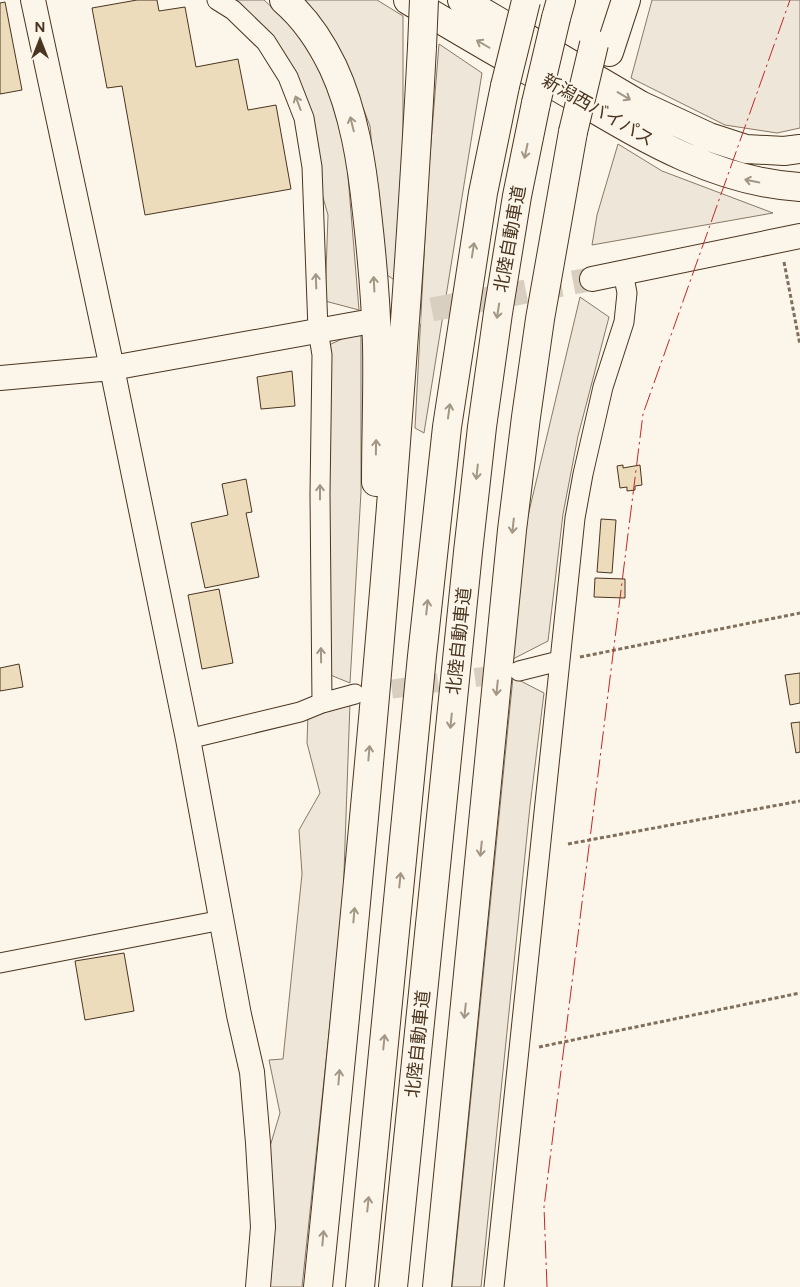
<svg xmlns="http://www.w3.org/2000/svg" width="800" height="1287" viewBox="0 0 800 1287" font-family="Figtree,'Noto Sans JP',sans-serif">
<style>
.green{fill:#ede6d9;stroke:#887966}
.building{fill:#ecdcbc;stroke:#4a3520}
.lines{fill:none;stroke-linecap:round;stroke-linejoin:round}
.minor-tunnel{stroke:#d8cfc1;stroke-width:19;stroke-dasharray:19 9;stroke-linecap:butt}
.tertiary-tunnel{stroke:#d8cfc1;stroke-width:24;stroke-dasharray:24 12;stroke-linecap:butt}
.minor-casing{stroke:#4a3520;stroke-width:21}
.tertiary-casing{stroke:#4a3520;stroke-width:26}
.motorway-casing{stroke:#4a3520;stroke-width:30}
.path{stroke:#7f6f5c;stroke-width:3;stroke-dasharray:4 2.5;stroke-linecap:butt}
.minor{stroke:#fbf6e9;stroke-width:19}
.tertiary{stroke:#fbf6e9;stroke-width:24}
.motorway{stroke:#fbf6e9;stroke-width:28}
.motorway-bridge-casing{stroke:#4a3520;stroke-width:30;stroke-linecap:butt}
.motorway-bridge{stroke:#fbf6e9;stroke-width:28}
.power{stroke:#c62828;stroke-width:1;stroke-dasharray:18 4 2.5 4;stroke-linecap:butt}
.oneway{stroke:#a29684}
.labels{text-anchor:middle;stroke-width:4;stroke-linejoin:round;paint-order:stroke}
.street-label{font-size:18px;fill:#4a3520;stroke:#fbf6e9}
</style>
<rect width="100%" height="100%" fill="#fbf6e9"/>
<!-- green -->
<path class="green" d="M232,0h32l41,38 33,72 9,54 12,146 -34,-9 3,-86 -48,-168 -32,-36z
M303,0h74l26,16v122l-7,143 -12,-8 -14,-147 -27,-70z
M652,0h148v128l-23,5 -52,-8 -94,-47z
M439,44l43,29 -58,360 -9,-5 13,-248z
M618,144l44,27 111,42 -181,32 5,-30z
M580,297l29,20 -31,119 -15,78 -15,127 -37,19 16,-140z
M361,330v162l-11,191 -27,-11 4,-326z
M513,677l31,16 -14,113 -49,481h-29z
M350,703l-7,198 -41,386h-33l6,-66 -9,-61 14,-47 -11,-53 14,-1 19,-185 -3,-44 21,-37 -13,-50 1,-31z"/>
<!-- building -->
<path class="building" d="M137,0h20l2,11 26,-4 11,60 42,-8 10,51 28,-5 15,84 -146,26 -23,-129 -15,2 -15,-80z
M5,2l17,88 -22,4v-91z
M292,371l3,35 -34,3 -4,-32z
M623,465v3l17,-3 2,20 -7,1v4l-8,1v-4l-7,1 -3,-22z
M246,479l6,33 -6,1 13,64 -54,11 -14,-65 37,-8 -6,-31z
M601,519l15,1 -4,53 -15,-1z
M595,578l30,1v19l-31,-1z
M219,589l14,74 -31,6 -14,-74z
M19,664l4,23 -23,4v-23z
M800,673v30l-10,2 -5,-30z
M800,722v30l-4,1 -5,-30z
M124,953l10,58 -49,9 -10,-59z"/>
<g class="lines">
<!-- minor-tunnel -->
<path class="minor-tunnel" d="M364,693l144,-20"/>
<!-- tertiary-tunnel -->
<path class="tertiary-tunnel" d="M361,323l231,-44"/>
<!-- minor casing -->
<g class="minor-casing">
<path id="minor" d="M217,0l16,10 33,32 22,35 16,41 8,49 6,163 4,25 -2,139 2,209
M519,671l40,-10
M188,739l112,-27 22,-9 33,-9
M0,963l222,-43
M494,1287l81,-769 8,-44 20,-87 21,-65 3,-29 -4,-21"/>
</g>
<!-- tertiary casing -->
<g class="tertiary-casing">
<path id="tertiary" d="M33,0l79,368 76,371 51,276 13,57 6,71 5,84 -5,60
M592,279l208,-43
M0,378l112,-10 249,-45"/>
</g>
<!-- motorway casing -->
<g class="motorway-casing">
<path id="motorway" d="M284,0c21,18 37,42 49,67 21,45 29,97 34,146 5,44 9,88 10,132 1,46 -1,91 -1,137
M408,0c52,31 105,62 158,92 73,43 147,90 234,95
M462,0l178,105 69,32 37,12 38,2 16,-2
M556,18l5,-18
M609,52l17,-52
M318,1287c42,-412 82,-826 104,-1240
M360,1287l62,-631 25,-229 36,-234 22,-107
M393,1287l75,-735 14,-125 16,-114 19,-117 19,-93
M437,1287l75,-757 14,-113 14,-98 33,-187"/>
</g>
<!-- path -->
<path class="path" d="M784,262l16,83
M580,657l220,-44
M568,844l232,-43
M539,1047l261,-54"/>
<!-- minor -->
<use href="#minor" class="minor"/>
<!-- tertiary -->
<use href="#tertiary" class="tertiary"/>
<!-- motorway -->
<use href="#motorway" class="motorway"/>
<!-- motorway-bridge casing -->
<g class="motorway-bridge-casing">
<path id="motorway-bridge" d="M422,47l2,-47
M505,86l21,-85
M536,103l20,-85
M573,132l21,-88"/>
</g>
<!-- motorway-bridge -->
<use href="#motorway-bridge" class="motorway-bridge"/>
<!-- power -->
<path class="power" d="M547,1287l-3,-80 99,-793 147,-414"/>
</g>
<!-- one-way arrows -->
<defs><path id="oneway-shaft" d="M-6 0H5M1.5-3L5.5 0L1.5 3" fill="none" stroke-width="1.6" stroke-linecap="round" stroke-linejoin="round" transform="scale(1.25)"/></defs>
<g class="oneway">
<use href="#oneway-shaft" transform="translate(483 44) rotate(-150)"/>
<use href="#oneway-shaft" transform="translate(624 96) rotate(31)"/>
<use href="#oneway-shaft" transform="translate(298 103) rotate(-111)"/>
<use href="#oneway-shaft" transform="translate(352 124) rotate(-104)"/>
<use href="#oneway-shaft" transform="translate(526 151) rotate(102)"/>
<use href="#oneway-shaft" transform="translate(752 181) rotate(-168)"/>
<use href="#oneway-shaft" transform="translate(473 250) rotate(-81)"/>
<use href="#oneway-shaft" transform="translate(316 281) rotate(-92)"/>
<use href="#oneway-shaft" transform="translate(374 284) rotate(-93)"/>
<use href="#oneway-shaft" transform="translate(498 311) rotate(99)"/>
<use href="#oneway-shaft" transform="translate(449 411) rotate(-82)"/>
<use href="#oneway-shaft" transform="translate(376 447) rotate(-89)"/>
<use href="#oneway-shaft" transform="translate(477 472) rotate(96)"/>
<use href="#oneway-shaft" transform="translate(320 492) rotate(-90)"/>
<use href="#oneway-shaft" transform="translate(513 526) rotate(96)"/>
<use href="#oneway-shaft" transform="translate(427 607) rotate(-84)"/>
<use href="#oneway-shaft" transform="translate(321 655) rotate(-91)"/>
<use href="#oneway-shaft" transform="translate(497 688) rotate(96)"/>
<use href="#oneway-shaft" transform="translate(451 721) rotate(96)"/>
<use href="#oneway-shaft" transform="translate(369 753) rotate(-85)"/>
<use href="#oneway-shaft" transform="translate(481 849) rotate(96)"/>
<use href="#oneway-shaft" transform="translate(400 880) rotate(-84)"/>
<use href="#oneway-shaft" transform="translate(354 915) rotate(-85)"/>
<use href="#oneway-shaft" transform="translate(465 1011) rotate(96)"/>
<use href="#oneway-shaft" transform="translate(384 1042) rotate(-84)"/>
<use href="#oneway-shaft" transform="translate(339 1077) rotate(-85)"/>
<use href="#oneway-shaft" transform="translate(368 1204) rotate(-84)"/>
<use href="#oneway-shaft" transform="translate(323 1238) rotate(-85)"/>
</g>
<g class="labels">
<!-- street labels -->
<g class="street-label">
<text transform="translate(598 110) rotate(30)" y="6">新潟西バイパス</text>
<text transform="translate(510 239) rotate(-80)" y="6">北陸自動車道</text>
<text transform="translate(459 641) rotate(-84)" y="6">北陸自動車道</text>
<text transform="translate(418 1044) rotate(-84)" y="6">北陸自動車道</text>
</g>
</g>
<!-- north arrow -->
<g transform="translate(40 40)" stroke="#fbf6e9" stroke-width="4" paint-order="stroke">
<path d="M0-4L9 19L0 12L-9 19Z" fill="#4a3520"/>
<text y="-8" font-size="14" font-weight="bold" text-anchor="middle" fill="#4a3520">N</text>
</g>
</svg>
